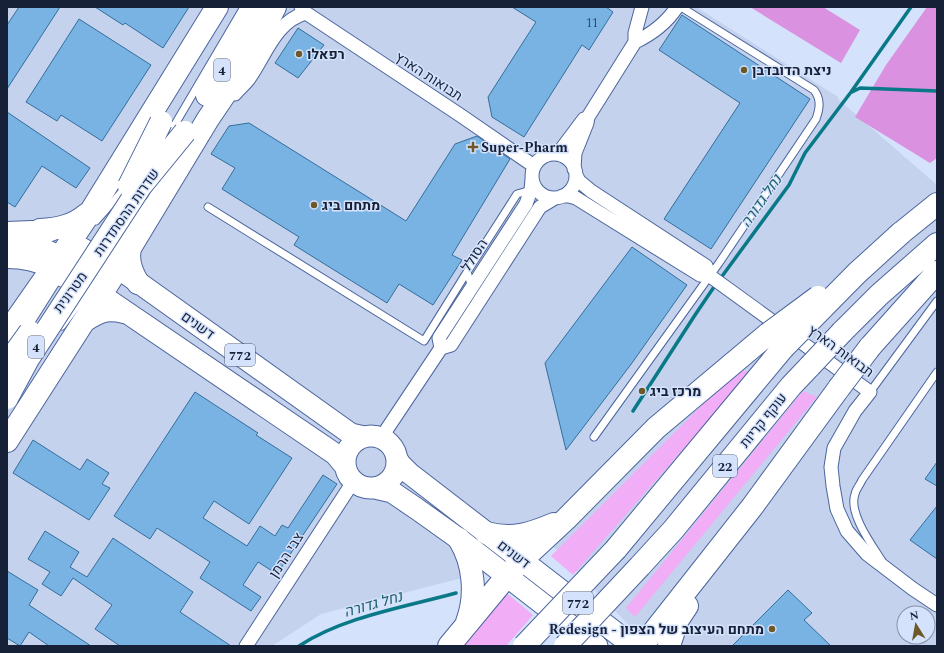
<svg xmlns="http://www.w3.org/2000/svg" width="944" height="653" viewBox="0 0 944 653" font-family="Spectral,Heebo,serif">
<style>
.built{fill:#c4d2ee;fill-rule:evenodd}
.green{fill:#f1adf6}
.forest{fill:#da91e0}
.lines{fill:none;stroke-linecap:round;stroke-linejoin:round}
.stream{stroke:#097988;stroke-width:3.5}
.building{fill:#78b3e4;stroke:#346e9b}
.service-casing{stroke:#4b659d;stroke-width:9}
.minor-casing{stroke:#4b659d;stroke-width:15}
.tertiary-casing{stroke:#4b659d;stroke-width:18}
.primary-casing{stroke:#4b659d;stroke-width:23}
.trunk-casing{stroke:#4b659d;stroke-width:24}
.motorway-casing{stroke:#4b659d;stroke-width:24}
.service{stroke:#fff;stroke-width:7}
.minor{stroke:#fff;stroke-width:13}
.tertiary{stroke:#fff;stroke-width:16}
.primary{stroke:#fff;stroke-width:21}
.trunk{stroke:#fff;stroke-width:22}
.motorway{stroke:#fff;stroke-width:22}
.trunk-bridge-casing{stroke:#4b659d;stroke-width:24;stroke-linecap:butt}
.motorway-bridge-casing{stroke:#4b659d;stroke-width:24;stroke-linecap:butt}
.trunk-bridge{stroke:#fff;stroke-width:22}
.motorway-bridge{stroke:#fff;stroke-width:22}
.poi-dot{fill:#6e5828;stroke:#d5e2fc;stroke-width:1.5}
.labels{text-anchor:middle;stroke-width:3;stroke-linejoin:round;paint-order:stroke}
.number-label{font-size:12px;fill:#2e4663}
.shield{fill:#d5e2fc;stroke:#4f5b73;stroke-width:1}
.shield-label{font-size:13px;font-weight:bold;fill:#162138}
.poi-label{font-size:14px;font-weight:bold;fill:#162138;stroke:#d5e2fc;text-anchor:start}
.street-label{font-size:14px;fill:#162138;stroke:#d5e2fc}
.water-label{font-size:15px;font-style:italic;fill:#1e6168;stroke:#d5e2fc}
</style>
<rect width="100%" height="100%" fill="#d5e2fc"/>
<!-- built -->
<path class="built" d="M7,7h689l142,90v2l99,86v461h-288l-110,-114 -14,-10 -63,56 -141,36 -49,32h-265zM904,613h24v24h-24z"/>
<!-- green -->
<path class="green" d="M739,368l11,5 -177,202 -22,-19z
M803,391l14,6 -182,220 -9,-9z
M504,591l29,24 -27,31h-42z"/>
<!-- forest -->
<path class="forest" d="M750,7h73l37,23 -19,33z
M927,7h10v151l-7,5 -75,-46 31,-52z"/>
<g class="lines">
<!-- stream -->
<path class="stream" d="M852,92l8,-4 77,3
M720,279l69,-94 16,-32 46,-61 60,-85
M633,411l62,-96 21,-31
M299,646c44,-29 106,-39 157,-53"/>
</g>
<!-- building -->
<path class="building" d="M19,7h41l-53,82v-64z
M95,7h94l-26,41 -38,-25 -2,2z
M512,7h94l7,5 -24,38 -7,-5 -58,92 -32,-20 -4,-20 48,-75z
M682,15l128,84 -99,150 -47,-30 76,-116 -81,-53z
M79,19l72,46 -49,76 -41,-26 -4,6 -31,-19z
M298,28l26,17 -26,33 -23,-15z
M7,112l83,56 -14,20 -34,-22 -27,41 -8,-5z
M249,123l157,98 49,-77 22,-8 33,23 -58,96 10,5 -29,45 -34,-21 -12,19 -93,-58 5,-8 -77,-48 13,-21 -24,-14 18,-28z
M632,247l55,38 -55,78 -66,87 -21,-87z
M195,392l63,41 -2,2 36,23 -43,66 -35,-23 -11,17 44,28 13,-20 15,10 7,-11 6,3 35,-53 14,9 -60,90 -19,-12 -15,23 18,12 -10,14 -51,-33 10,-16 -53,-34 -7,11 -36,-23z
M33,440l47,30 7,-11 22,14 -7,11 8,4 -21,32 -76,-47z
M937,462v24l-12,-7z
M937,506v53l-27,-19z
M45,531l34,21 -9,15 17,10 26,-39 80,54 -13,20 51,34h-111l-25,-17 17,-24 -39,-27 -12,18 -19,-12 8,-12 -22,-13z
M7,571l31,19 -9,15 62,41h-42l-20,-14 -9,14 -13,-8z
M788,590l24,23 -8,7 27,26h-99z"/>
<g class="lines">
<!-- service casing -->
<g class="service-casing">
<path id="service" d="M164,143l80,-136
M208,207l216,134 43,-69
M96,221l30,-34
M108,261c13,-20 28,-39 35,-62
M472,287l-5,-15 50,-78 14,-4
M62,326l26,-35
M27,328l33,-52
M870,392l67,-91
M594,437l125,-174 97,-144c4,-11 5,-20 -2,-29l-133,-83
M882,561c-10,-16 -34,-48 -27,-67 1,-5 5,-9 7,-14l75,-108"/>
</g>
<!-- minor casing -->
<g class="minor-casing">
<path id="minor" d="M301,7l5,6 154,102 74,51
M642,7l-7,26v9c17,-8 32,-20 42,-35
M235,94c4,-5 9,-9 13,-14 17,-23 27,-59 58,-67
M555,154l5,-3 24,-32
M532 176a22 22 0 1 1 44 0a22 22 0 1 1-44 0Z
M574,169l1,-16 12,-30 1,-6 47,-75
M576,175l3,6 12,10 115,75 4,10
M562,196h7l7,2 124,77 10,1 160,116 -15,19 -21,37 -3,19 2,19 4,23 10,22 20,23 46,35 24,16
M441,348l10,-3 89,-138 15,-9
M381,438l60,-90 -2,-10 87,-134 5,-14 1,-11
M246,646l107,-164"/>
</g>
<!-- tertiary casing -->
<g class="tertiary-casing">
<path id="tertiary" d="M7,230l25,-1 19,4
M7,260c16,0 30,3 44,10"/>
</g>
<!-- primary casing -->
<g class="primary-casing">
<path id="primary" d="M70,242l48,26 233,166 13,3
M51,270l50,25 234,159 10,12
M345 462a26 26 0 1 1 52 0a26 26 0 1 1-52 0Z
M397,459l3,5 9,9 224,173
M375,488l17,4 25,17 42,30 138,107"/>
</g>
<!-- trunk casing -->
<g class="trunk-casing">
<path id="trunk" d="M207,95l53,-88
M40,230c18,-1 33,-4 47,-16
M7,247l22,-1 13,3 57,26h4
M130,249c-3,12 2,24 8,34
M84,321c15,-10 22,-13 40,-9
M7,333l53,-76 31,-46 126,-204
M7,441l111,-173 90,-149 40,-59 27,-53"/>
</g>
<!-- motorway casing -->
<g class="motorway-casing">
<path id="motorway" d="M901,233l36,-29
M842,332l37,-37 58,-51
M870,347l67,-75
M486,533c27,7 44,1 68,-9
M459,539c15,24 18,56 8,83
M616,549l167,-201
M640,566l33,-36 118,-144 19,-20
M449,646l58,-70 15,-16 44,-41 90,-91 112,-94
M640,646l12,-12 100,-127 87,-119
M669,646l8,-25 10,-15"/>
</g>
<!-- service -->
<use href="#service" class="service"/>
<!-- minor -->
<use href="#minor" class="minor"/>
<!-- tertiary -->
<use href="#tertiary" class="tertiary"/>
<!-- primary -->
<use href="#primary" class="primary"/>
<!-- trunk -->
<use href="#trunk" class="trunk"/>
<!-- motorway -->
<use href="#motorway" class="motorway"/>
<!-- trunk-bridge casing -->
<g class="trunk-bridge-casing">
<path id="trunk-bridge" d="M129,186l32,-64
M7,364l23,-32
M7,398l21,-39 112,-172 45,-55"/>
</g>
<!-- motorway-bridge casing -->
<g class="motorway-bridge-casing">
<path id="motorway-bridge" d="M768,334l50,-37
M783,348l74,-75 44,-40
M810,366l32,-34
M839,388l31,-41
M524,646l92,-97
M565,646l75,-80"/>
</g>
<!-- trunk-bridge -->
<use href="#trunk-bridge" class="trunk-bridge"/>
<!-- motorway-bridge -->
<use href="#motorway-bridge" class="motorway-bridge"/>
</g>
<!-- markers -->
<g class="poi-dot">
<circle cx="299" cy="54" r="4"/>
<circle cx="744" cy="70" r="4"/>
<path d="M471 141h4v4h4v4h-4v4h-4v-4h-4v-4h4z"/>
<circle cx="314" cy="205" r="4"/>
<circle cx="642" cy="391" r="4"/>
<circle cx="772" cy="629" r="4"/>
</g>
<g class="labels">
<!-- number labels -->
<g class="number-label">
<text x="592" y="27">11</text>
</g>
<!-- shield labels -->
<g class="shield">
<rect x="214" y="59" width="16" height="22" rx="3"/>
<rect x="28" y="336" width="16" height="22" rx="3"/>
<rect x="225" y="344" width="30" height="22" rx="3"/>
<rect x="713" y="455" width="24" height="22" rx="3"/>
<rect x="563" y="592" width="30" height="22" rx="3"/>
</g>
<g class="shield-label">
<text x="222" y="75">4</text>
<text x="36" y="352">4</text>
<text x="240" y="360">772</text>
<text x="725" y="471">22</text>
<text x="578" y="608">772</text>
</g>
<!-- poi labels -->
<g class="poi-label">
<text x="307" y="59">רפאלו</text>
<text x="752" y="75">ניצת הדובדבן</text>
<text x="481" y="152">Super-Pharm</text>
<text x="322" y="210">מתחם ביג</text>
<text x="650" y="396">מרכז ביג</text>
<text x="764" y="634" text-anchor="end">Redesign - מתחם העיצוב של הצפון</text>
</g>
<!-- street labels -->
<g class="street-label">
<text transform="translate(429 76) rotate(33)" y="5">תבואות הארץ</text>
<text transform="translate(126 212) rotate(-55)" y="5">שדרות ההסתדרות</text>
<text transform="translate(474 255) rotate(-57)" y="5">הסולל</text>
<text transform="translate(70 292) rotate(-54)" y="5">מטרונית</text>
<text transform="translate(198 325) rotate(35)" y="5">דשנים</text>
<text transform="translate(841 351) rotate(36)" y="5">תבואות הארץ</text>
<text transform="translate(763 420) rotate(-51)" y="5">עוקף קריות</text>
<text transform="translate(514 554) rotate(37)" y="5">דשנים</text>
<text transform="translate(286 555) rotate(-57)" y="5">צבי הרמן</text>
</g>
<!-- water labels -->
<g class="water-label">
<text transform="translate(761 201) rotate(-55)" y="5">נחל גדורה</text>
<text transform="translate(373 604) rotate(-16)" y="5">נחל גדורה</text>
</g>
</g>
<!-- border -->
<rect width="944" height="653" fill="none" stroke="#162138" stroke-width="16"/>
<!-- north arrow -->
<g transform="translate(916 625) rotate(349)"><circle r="19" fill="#d5e2fc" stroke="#8995ae"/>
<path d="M0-3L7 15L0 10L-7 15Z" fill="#6e5828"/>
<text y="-6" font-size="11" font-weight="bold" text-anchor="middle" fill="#162138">N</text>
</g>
</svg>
